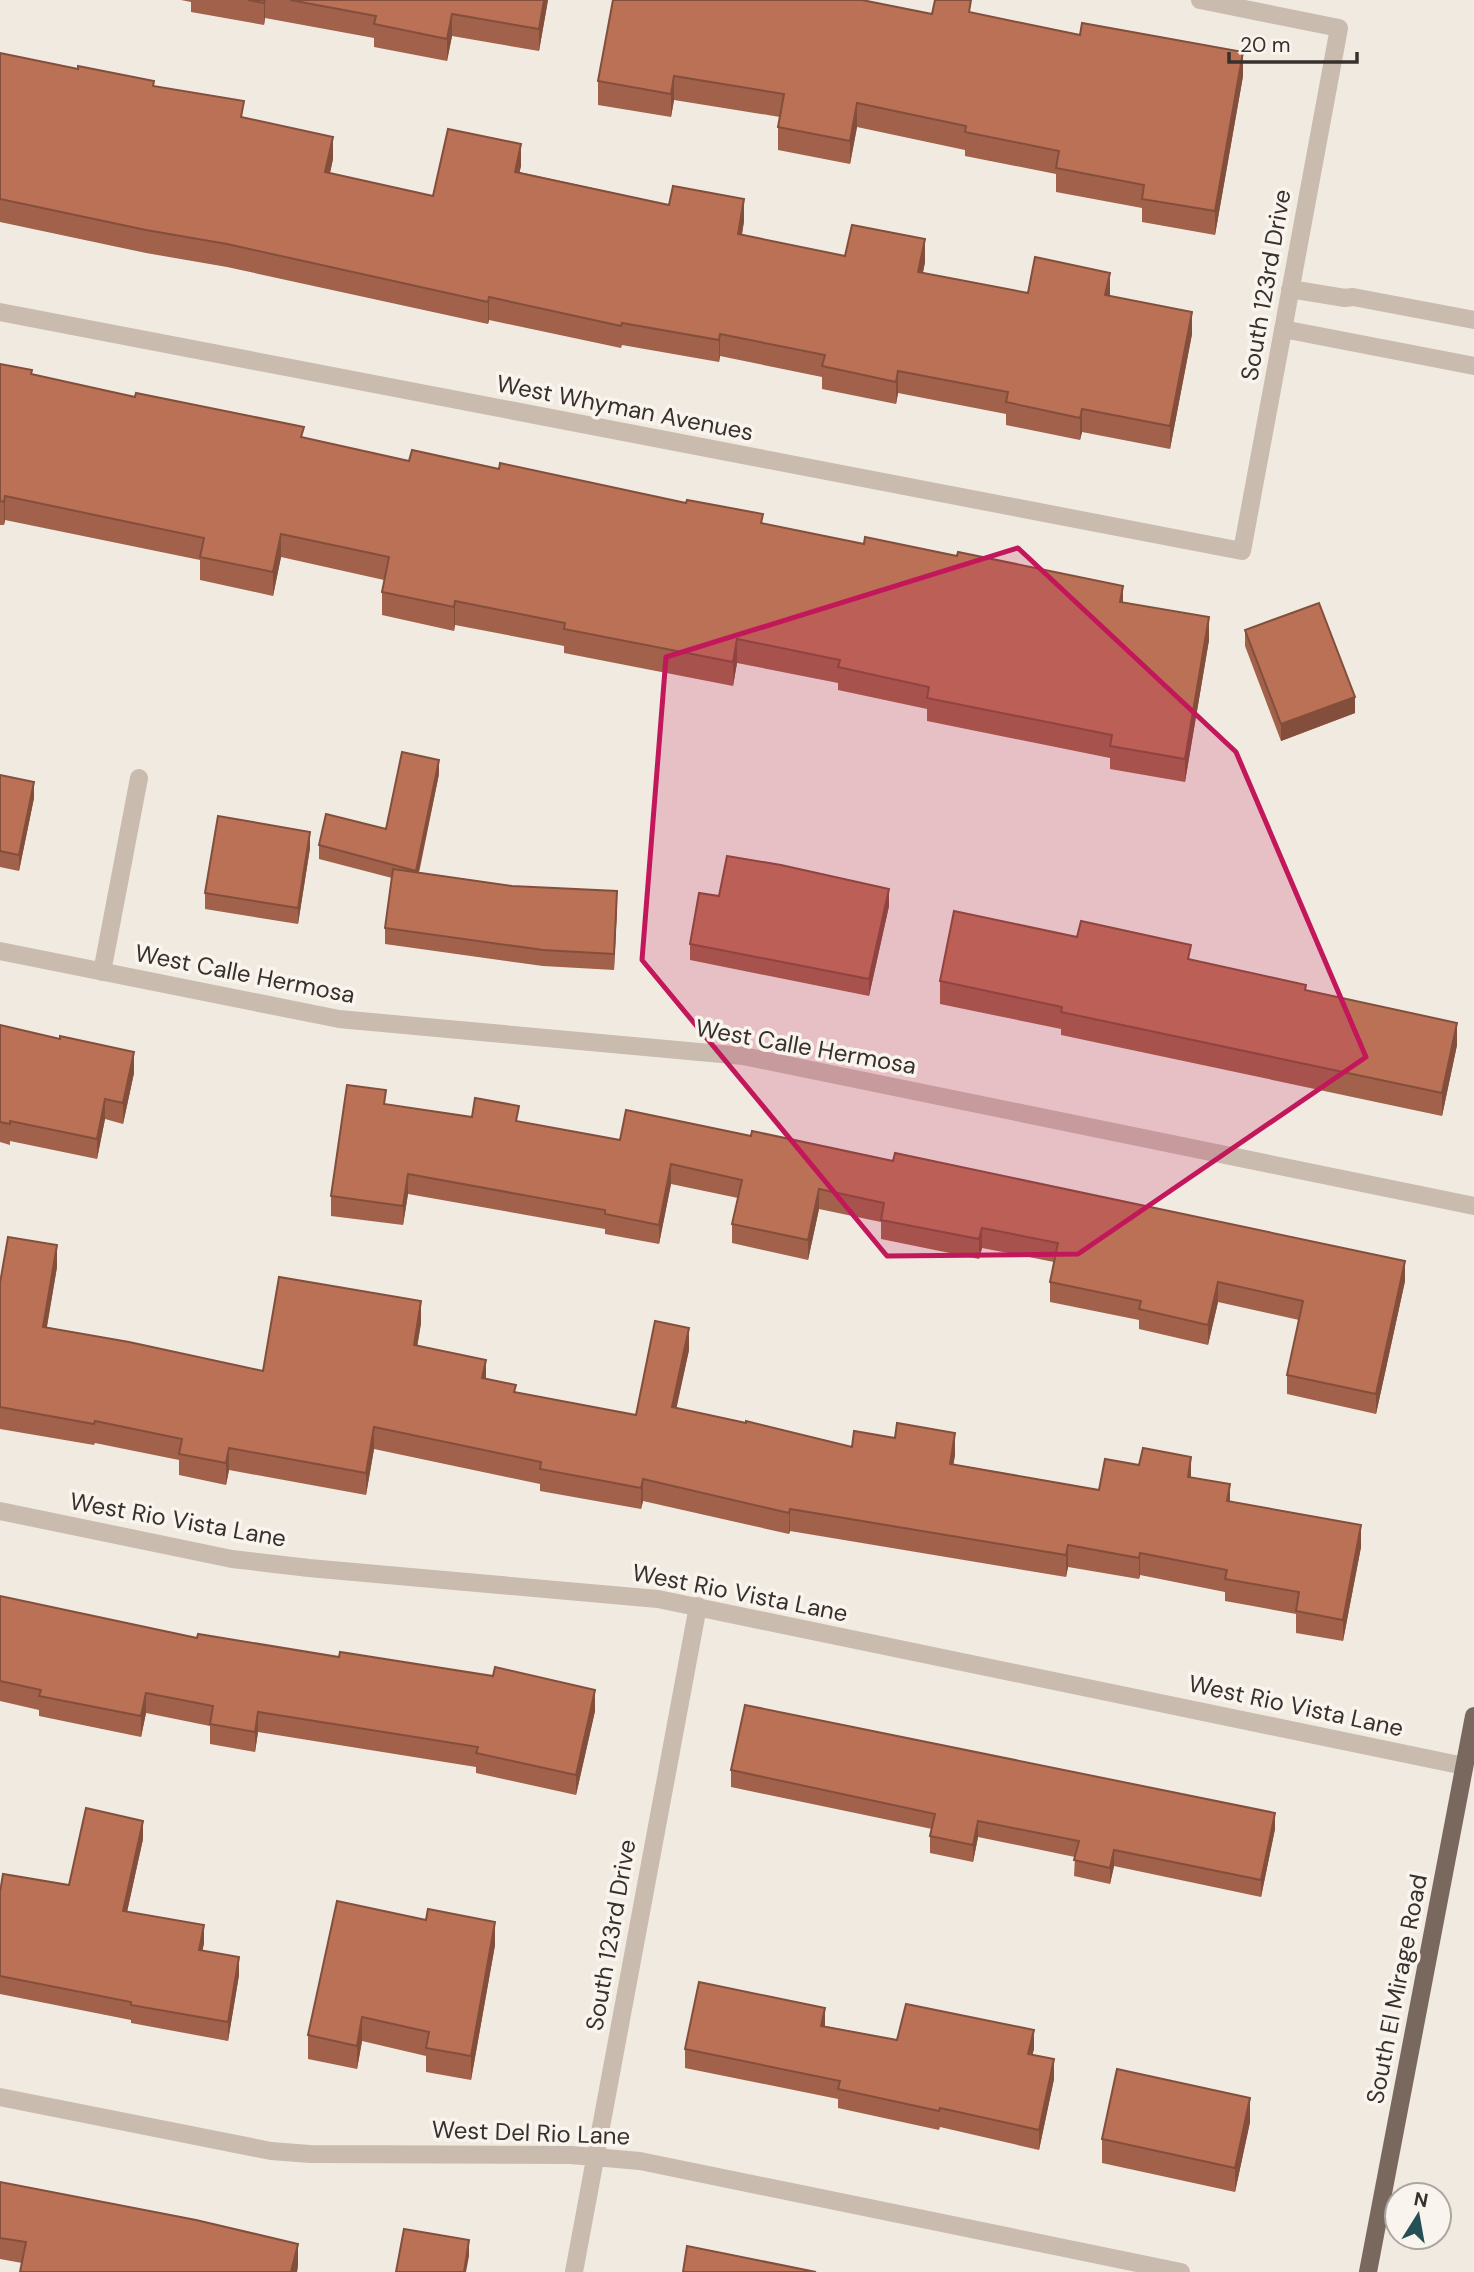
<svg xmlns="http://www.w3.org/2000/svg" width="1474" height="2272" viewBox="0 0 1474 2272" font-family="'DM Sans',sans-serif">
<style>
.lines{fill:none;stroke-linecap:round;stroke-linejoin:round}
.minor{stroke:#c9bbae;stroke-width:18}
.major{stroke:#78685e;stroke-width:18}
.wall{fill:#a1614a}
.shaded-wall{fill:#834f3c}
.building{fill:#bb7156;stroke:#834f3c;stroke-width:2}
.marked{fill:#c2185b;fill-opacity:0.2;stroke:#c2185b;stroke-width:5;stroke-linejoin:round}
.labels{text-anchor:middle;stroke-width:7;stroke-linejoin:round;paint-order:stroke}
.street-label{font-size:24px;fill:#38302c;stroke:#f9f4ed}
</style>
<rect width="100%" height="100%" fill="#f1eae1"/>
<g class="lines">
<!-- minor -->
<path class="minor" d="M1290,289l55,9 8,-1 121,23
M0,312l1242,239 97,-523 -139,-28
M1283,329l191,37
M0,951l339,68 404,37 731,150
M102,972l37,-194
M0,1511l232,48 77,9 349,31 806,167
M0,2097l271,54 39,3 261,1 69,6 541,111
M574,2272l124,-666"/>
<!-- major -->
<path class="major" d="M1368,2272l106,-556"/>
</g>
<!-- wall -->
<path class="wall" d="M181,0h367l-9,51 -87,-15 -5,25 -73,-14v-9l-109,-20 -1,7 -73,-13v-10z
M971,13l272,63 -28,159 -73,-13v-14l-86,-16v-18l-91,-18v-6l-108,-23 -7,37 -72,-14v-23l2,-10 -106,-17 -3,17 -73,-12v-24l334,-67z
M0,53l154,33 90,32 89,41 -3,14 103,23 88,-30 -2,6 225,49 -2,14 103,21 80,6 -2,11 105,20 82,3 82,38 -22,115 -88,-17 -2,8 -74,-15v-11l-108,-21 -2,11 -74,-15v-12l-102,-21 -1,6 -97,-17 -1,3 -132,-28 -1,4 -261,-57 -81,-14 -146,-31z
M0,364l32,10 272,64 105,23 354,63 360,79 86,37 -24,142 -75,-13v-11l-183,-37v-12l-89,-19v-7l-101,-20 -4,23 -169,-33v-7l-109,-21 -1,6 -72,-16v-23l2,-12 -103,-23 -8,39 -73,-16v-20l-195,-40 -1,5h-4z
M1245,630l110,83 -74,28 -36,-95z
M439,774l-20,99 198,34 -3,63 -71,-4 -158,-22v-16l7,-50 -73,-19v-14l67,-16z
M0,775l34,23 -15,73 -19,-4z
M310,848l-12,76 -93,-15v-16z
M719,896l170,10 -20,90 -179,-36v-16z
M1077,937l114,22 115,31 151,55 -15,71 -381,-81v-6l-121,-25v-23z
M0,1025l134,48 -11,51 -18,-5 -8,40 -87,-18v4l-10,-3z
M386,1105l86,12 47,5 886,159 -29,133 -89,-20v-19l12,-55 -81,-18 -10,43 -69,-16v-9l-89,-18v-20l4,-20 -72,-14 -3,11 -98,-20v-17l-62,-13 -11,51 -76,-17v-19l6,-26 -67,-14 -12,60 -54,-10v-5l-197,-35 -5,31 -72,-9v-20z
M57,1267l-10,60 216,44 158,-48 -4,23 99,46 120,23 53,-65 -13,58 176,39 103,8 -2,9 146,26 92,-13 39,24 131,46 -18,94 -47,-8v-19l-71,-13v-9l-85,-17 -1,4 -71,-12 -2,10 -276,-46 -1,3 -146,-33 -2,8 -101,-18v-7l-166,-35 -8,46 -137,-25 -3,15 -47,-10v-15l-84,-17 -1,2 -94,-16v-146z
M0,1596l197,42 398,73 -19,84 -100,-22v-6l-218,-35 -3,20 -45,-8v-18l-64,-13 -5,24 -102,-21v-6l-39,-9z
M731,1770l544,59 -14,68 -147,-31 -4,18 -36,-8 1,-19 -97,-20 -5,25 -43,-9v-17l2,-7 -201,-42z
M143,1839l-16,73 77,31 -2,8 37,24 -11,66 -97,-18v-3l-131,-26v-102l69,-7z
M495,1945l-24,135 -45,-8v-16l-64,-15 -5,28 -49,-10v-24z
M825,2026l72,14 137,9 -2,6 22,24 -15,71 -99,-23 -1,3 -101,-22v-9l-153,-31v-19z
M1250,2122l-15,70 -133,-29v-24z
M0,2182l298,83 -1,7h-277l2,-9 -22,-4z"/>
<!-- shaded-wall -->
<path class="shaded-wall" d="M265,0v18l-1,7v-22z
M544,0h4l-9,51v-22z
M452,14v22l-5,25v-22z
M1243,52v24l-28,159v-24z
M674,76v24l-3,17v-23z
M857,103v24l-7,37v-23z
M333,137v22l-8,36v-23z
M521,144v22l-6,28v-22z
M744,199v22l-6,36v-23z
M925,239v23l-7,33v-23z
M1110,273v22h-5z
M489,297v23l-1,4v-22z
M1192,312v22l-22,115v-23z
M720,334v22l-1,6v-22z
M898,371v22l-2,11v-22z
M1082,409v23l-2,8v-22z
M5,496v24l-1,5v-23z
M281,534v23l-8,39v-24z
M1123,586v23l-3,-7z
M455,601v24l-1,6v-24z
M1209,617v23l-24,142v-23z
M737,639v24l-4,23v-24z
M1355,697v16l-74,28v-17z
M439,760v14l-23,110v-13z
M34,782v16l-15,73v-16z
M310,832v16l-12,76v-16z
M889,889v17l-20,90v-17z
M617,891v16l-3,63v-16z
M1457,1023v22l-15,71v-23z
M134,1052v21l-11,51v-21z
M105,1099v20l-8,40v-20z
M671,1164v20l-12,60v-19z
M408,1174v20l-5,31v-19z
M819,1189v20l-11,51v-20z
M982,1228v20l-3,11v-20z
M57,1245v22l-14,81v-21z
M1405,1261v20l-29,133v-20z
M1218,1282v20l-10,43v-20z
M421,1301v22l-7,44v-22z
M689,1328v22l-17,79v-22z
M486,1360v22l-4,-4z
M374,1427v22l-8,46v-22z
M955,1433v22l-5,31v-22z
M229,1448v22l-3,15v-22z
M1191,1457v21l-3,-1z
M643,1479v22l-2,8v-21z
M1230,1484v22l-3,-5z
M790,1509v22l-1,3v-21z
M1361,1525v22l-18,94v-21z
M1068,1545v22l-2,10v-22z
M1140,1553v22l-1,4v-21z
M595,1690v21l-19,84v-20z
M146,1693v20l-5,24v-21z
M258,1712v20l-3,20v-20z
M1275,1813v16l-14,68v-17z
M143,1821v18l-20,91v-19z
M978,1821v16l-5,25v-17z
M1114,1850v16l-4,18v-16z
M495,1922v23l-24,135v-24z
M204,1925v18l-5,25v-18z
M239,1957v18l-11,66v-19z
M825,2008v19l-4,-1z
M362,2017v24l-5,28v-23z
M1034,2030v19l-6,24v-19z
M1054,2059v20l-15,71v-20z
M1250,2098v24l-15,70v-24z
M469,2240v16l-3,16h-2z
M298,2244v21l-1,7h-6z"/>
<!-- building -->
<path class="building" d="M248,0h17l-1,3z
M290,0h254l-5,29 -87,-15 -5,25 -73,-15 2,-8z
M613,0h249l70,14 3,-14h36l-2,12 111,23 2,-12 161,29 -28,159 -73,-12 2,-14 -88,-17 3,-17 -94,-19 1,-6 -109,-23 -7,38 -72,-14 6,-33 -110,-18 -3,18 -73,-13z
M0,53l78,16v-3l76,15 -1,5 91,15 -3,16 92,20 -8,35 108,24 15,-67 73,15 -6,28 154,33 4,-19 71,13 -6,35 107,22 7,-31 73,14 -7,33 110,21 7,-36 75,16 -5,22 87,17 -22,114 -88,-17 -2,9 -74,-16 2,-10 -110,-21 -2,11 -74,-16 3,-11 -105,-21 -1,6 -97,-17 -1,3 -132,-29 -1,5 -261,-58 -81,-14 -146,-31z
M0,364l32,6 -1,4 104,23 1,-4 168,34 -3,10 108,24 3,-11 87,19 1,-6 186,40 1,-3 76,14 -2,9 103,21 1,-7 92,19 1,-4 165,34 -3,16 89,15 -24,142 -75,-13 2,-11 -185,-37 2,-11 -91,-20 2,-7 -103,-21 -4,23 -169,-33 1,-6 -110,-22 -1,6 -72,-15 7,-35 -108,-23 -8,38 -73,-15 4,-19 -199,-42 -1,6 -4,-1z
M1319,603l36,94 -74,27 -36,-94z
M402,752l37,8 -23,111 -97,-26 7,-31 60,15z
M0,775l34,7 -15,73 -19,-4z
M218,816l92,16 -12,76 -93,-15z
M727,856l54,9 108,24 -20,90 -179,-35 9,-51 20,3z
M393,869l119,17 105,5 -3,63 -71,-4 -158,-22z
M954,911l123,26 4,-16 110,24 -3,14 118,26 -1,5 152,33 -15,70 -381,-81 1,-5 -122,-26z
M0,1025l60,14v-3l74,16 -11,51 -18,-4 -8,40 -87,-18v3l-10,-2z
M347,1085l39,5 -2,14 88,13 3,-19 44,8 -3,15 104,19 6,-30 125,26 1,-5 141,30 2,-8 510,108 -29,133 -89,-19 16,-74 -85,-19 -10,43 -69,-16 2,-8 -91,-19 8,-39 -76,-15 -3,11 -98,-19 3,-17 -65,-14 -11,51 -76,-16 10,-44 -71,-16 -12,61 -54,-11v-4l-197,-36 -5,32 -72,-10z
M8,1237l49,8 -14,82 86,15 134,29 16,-94 142,24 -7,44 72,15 -4,18 34,7 -2,7 122,23 19,-94 34,7 -17,79 74,16v-2l106,26 2,-16 41,7 2,-15 58,10 -5,31 149,26 6,-31 34,6 4,-17 48,9 -3,20 42,7 -3,17 134,24 -18,95 -47,-9 3,-19 -74,-13 2,-9 -87,-17 -1,5 -71,-13 -2,10 -276,-46 -1,4 -146,-34 -2,9 -101,-19 1,-7 -167,-35 -8,46 -137,-25 -3,15 -47,-9 3,-15 -87,-18 -1,3 -94,-17v-124z
M0,1596l197,42 1,-4 141,23 1,-5 153,24 2,-9 100,23 -19,85 -100,-22 2,-6 -220,-35 -3,20 -45,-8 3,-18 -67,-13 -5,23 -102,-20 2,-6 -41,-9z
M745,1705l530,108 -14,67 -147,-30 -4,18 -36,-8 5,-19 -101,-20 -5,24 -43,-9 5,-22 -204,-44z
M86,1808l57,13 -20,90 81,14 -5,25 40,7 -11,65 -97,-17v-3l-131,-26v-84l3,-18 66,11z
M337,1901l89,19 2,-11 67,13 -24,134 -45,-8 3,-16 -67,-15 -5,29 -49,-11z
M699,1982l126,26 -4,18 76,14 9,-36 128,26 -6,24 26,5 -15,71 -99,-22 -1,3 -101,-22 2,-8 -155,-32z
M1117,2069l133,29 -15,70 -133,-29z
M0,2182l196,38 102,24 -7,28h-271l6,-30 -26,-4z
M404,2229l65,11 -5,32h-68z
M687,2246l129,26h-133z"/>
<!-- marked area -->
<path class="marked" d="M1018,548l218,204 130,305 -288,197 -191,2 -245,-296 24,-303z"/>
<g class="labels">
<!-- street labels -->
<g class="street-label">
<text transform="translate(1266 285) rotate(-80)" y="8">South 123rd Drive</text>
<text transform="translate(625 408) rotate(11)" y="8">West Whyman Avenues</text>
<text transform="translate(245 974) rotate(11)" y="8">West Calle Hermosa</text>
<text transform="translate(806 1047) rotate(10)" y="8">West Calle Hermosa</text>
<text transform="translate(178 1520) rotate(10)" y="8">West Rio Vista Lane</text>
<text transform="translate(740 1593) rotate(11)" y="8">West Rio Vista Lane</text>
<text transform="translate(1296 1706) rotate(12)" y="8">West Rio Vista Lane</text>
<text transform="translate(611 1935) rotate(-80)" y="8">South 123rd Drive</text>
<text transform="translate(1397 1989) rotate(-79)" y="8">South El Mirage Road</text>
<text transform="translate(531 2133) rotate(2)" y="8">West Del Rio Lane</text>
</g>
</g>
<!-- north arrow -->
<g transform="translate(1418 2216) rotate(11)"><circle r="33" fill="#f9f4ed" stroke="#aca6a0" stroke-width="2"/>
<path d="M0-5L12 26L0 18L-12 26Z" fill="#255156"/>
<text y="-10" font-size="19" font-weight="bold" text-anchor="middle" fill="#38302c">N</text>
</g>
<!-- scale -->
<path d="M1229 52v10h128v-10" fill="none" stroke="#38302c" stroke-width="3.5"/>
<text x="1240" y="52" font-size="21" fill="#38302c" stroke="#f9f4ed" stroke-width="5" paint-order="stroke">20 m</text>
</svg>
